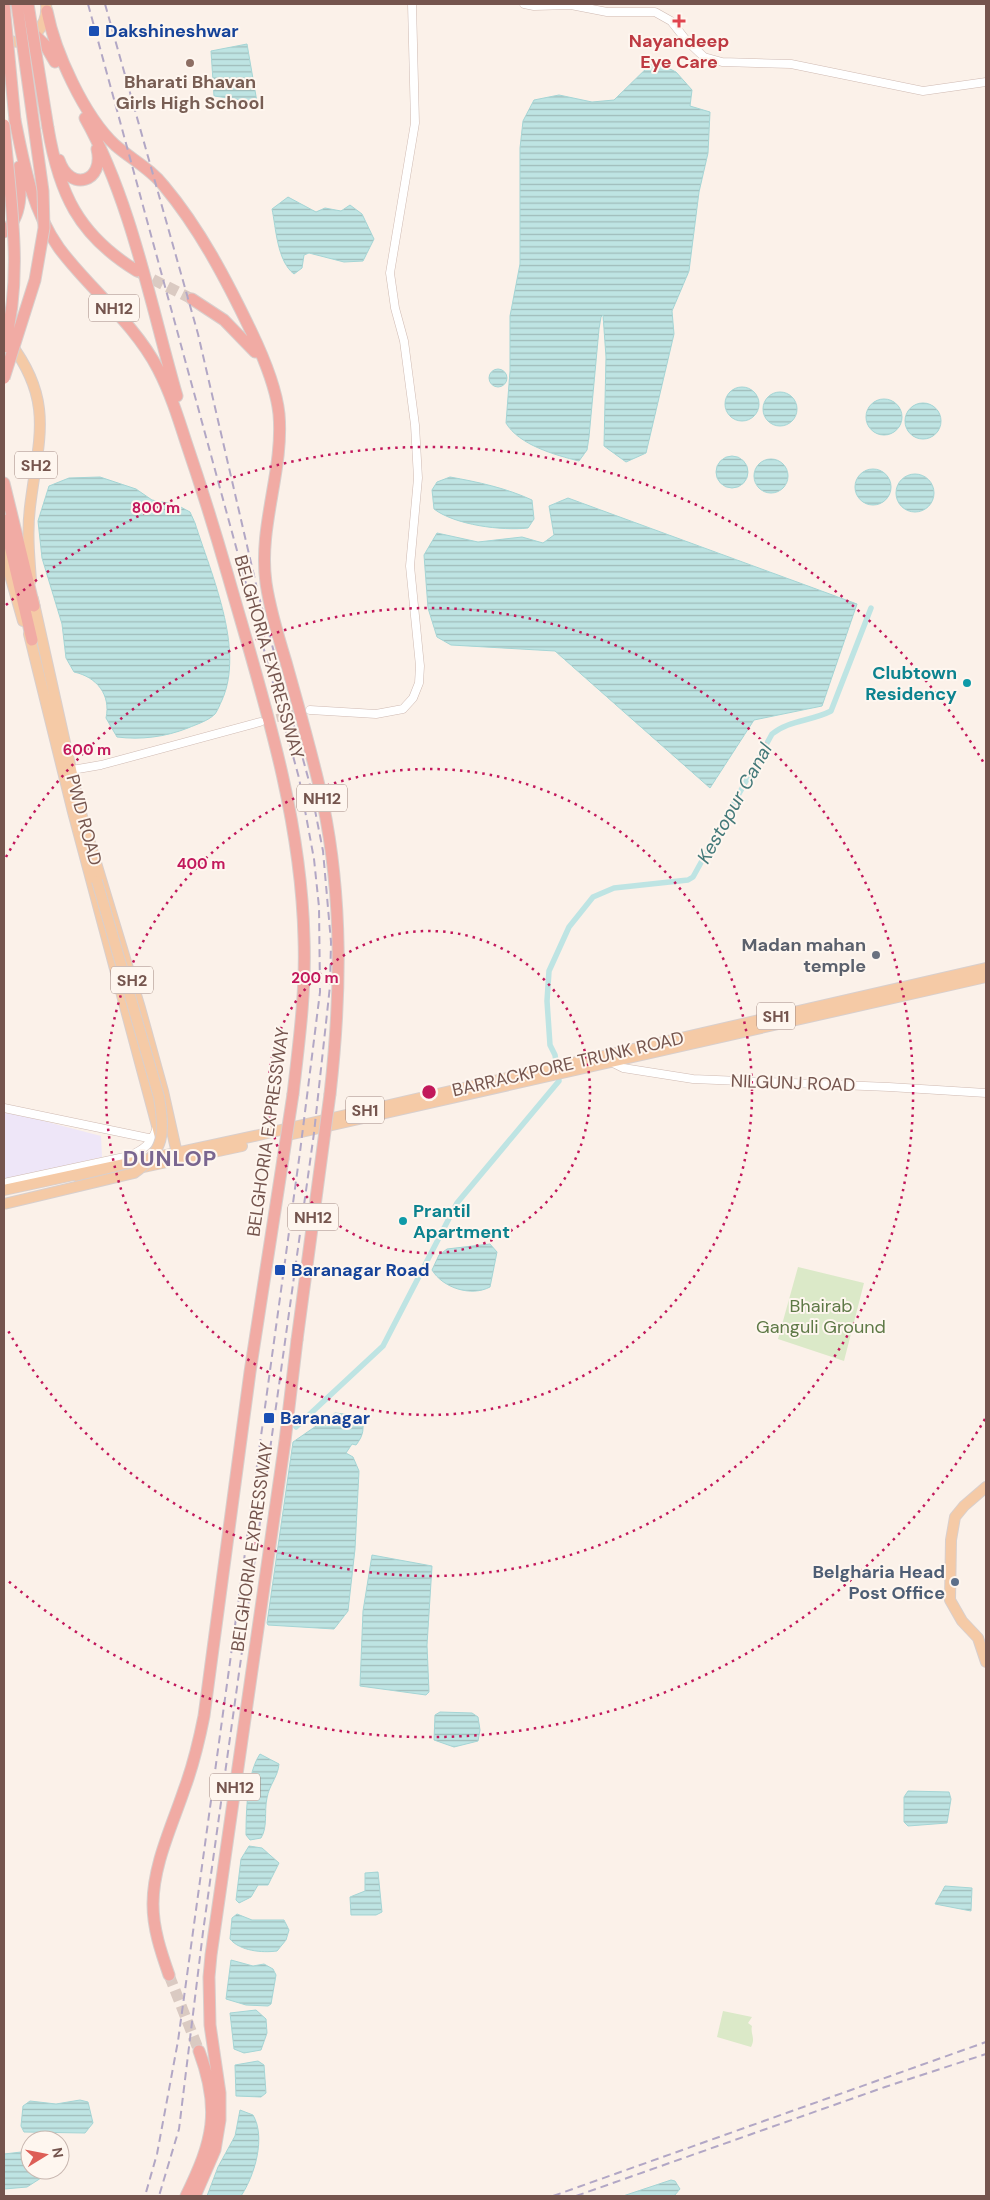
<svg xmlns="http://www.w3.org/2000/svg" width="990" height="2200" viewBox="0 0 990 2200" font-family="'DM Sans',sans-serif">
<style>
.education{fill:#eee6f8}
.green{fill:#dbe9c8}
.water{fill:url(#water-rules);stroke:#a5d5d5}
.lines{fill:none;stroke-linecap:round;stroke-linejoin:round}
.canal{stroke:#bee4e3;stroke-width:5.5}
.minor-tunnel{stroke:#dacac2;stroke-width:8;stroke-dasharray:8 4;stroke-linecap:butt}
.highway-tunnel{stroke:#dacac2;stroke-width:11;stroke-dasharray:11 5.5;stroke-linecap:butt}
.minor-casing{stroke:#cfbab2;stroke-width:9}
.major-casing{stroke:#d8cfcd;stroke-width:12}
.highway-casing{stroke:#d8cfcd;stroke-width:13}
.minor{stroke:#fff;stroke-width:8}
.major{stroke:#f5caa6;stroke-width:10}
.highway{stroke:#f1aba4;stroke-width:11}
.rail{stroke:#b2a7c5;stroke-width:2;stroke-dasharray:8 5;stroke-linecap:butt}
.major-bridge-casing{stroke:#d8cfcd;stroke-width:12;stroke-linecap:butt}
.highway-bridge-casing{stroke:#d8cfcd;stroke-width:13;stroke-linecap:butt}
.major-bridge{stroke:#f5caa6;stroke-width:10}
.highway-bridge{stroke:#f1aba4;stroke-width:11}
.ring{fill:none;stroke:#c2185b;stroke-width:2.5;stroke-dasharray:2.5 5}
.health-dot{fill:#e0444e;stroke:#fef6ef;stroke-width:2}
.transit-dot{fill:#1a4fb4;stroke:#fef6ef;stroke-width:2}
.education-dot{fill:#8d6e63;stroke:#fef6ef;stroke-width:2}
.culture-dot{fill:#0f9aa8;stroke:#fef6ef;stroke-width:2}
.worship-dot{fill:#6b7280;stroke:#fef6ef;stroke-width:2}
.service-dot{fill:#5c6f8a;stroke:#fef6ef;stroke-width:2}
.labels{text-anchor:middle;stroke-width:4;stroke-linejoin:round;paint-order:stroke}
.shield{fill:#fef6ef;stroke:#9e857e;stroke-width:1}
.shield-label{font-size:16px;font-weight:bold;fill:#75554e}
.transit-label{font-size:18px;font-weight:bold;fill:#164399;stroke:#fef6ef;text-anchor:start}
.health-label{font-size:18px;font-weight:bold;fill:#be3a42;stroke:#fef6ef}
.education-label{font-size:18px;font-weight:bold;fill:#785e54;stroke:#fef6ef}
.street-label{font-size:18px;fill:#75554e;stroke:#fef6ef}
.culture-label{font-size:18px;font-weight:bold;fill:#0d838f;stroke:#fef6ef;text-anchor:end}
.worship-label{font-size:18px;font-weight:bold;fill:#5b616d;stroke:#fef6ef;text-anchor:end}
.park-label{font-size:18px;fill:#5e7946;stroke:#fef6ef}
.service-label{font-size:18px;font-weight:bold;fill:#4e5e75;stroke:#fef6ef;text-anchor:end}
.water-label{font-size:19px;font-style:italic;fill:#427878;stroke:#fef6ef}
.district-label{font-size:22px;font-weight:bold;letter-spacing:1px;fill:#7a6690;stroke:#fef6ef}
.centre{fill:#c2185b;stroke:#fef6ef;stroke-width:2.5}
.ring-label{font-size:15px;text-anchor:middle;font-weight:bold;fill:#c2185b;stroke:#fef6ef;stroke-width:4;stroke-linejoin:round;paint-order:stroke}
</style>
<defs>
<pattern id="water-rules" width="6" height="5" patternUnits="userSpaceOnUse" patternTransform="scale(1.25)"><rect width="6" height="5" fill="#bee4e3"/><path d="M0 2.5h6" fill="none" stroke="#9fbcba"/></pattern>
</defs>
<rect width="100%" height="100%" fill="#fbf1e9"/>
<!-- education -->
<path class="education" d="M4,1113l13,1 84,22 1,21 -98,23z"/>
<!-- green -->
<path class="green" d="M798,1267l66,16 -20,78 -66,-22z
M723,2011l29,6 -4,6 4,3c-2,8 4,12 -1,21l-34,-10z"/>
<!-- water -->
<path class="water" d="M247,44l10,58 -43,-6 -3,-45z
M654,61l22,11 16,18 -2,16 20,6 -2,41 -9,39 -10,79 -17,40 2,23 -28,119 -20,9 -22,-16 2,-89 -3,-42 -2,2 -2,12 -10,108 -2,13 -8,11c-24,-6 -60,-16 -73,-38l4,-52v-55l10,-52v-116l3,-27 11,-21 25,-5 33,7 22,-2z
M288,197l28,15 9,-4 16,3 9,-6 12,9 12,25 -11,22 -19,1 -35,-9 -5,2 -2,13 -8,6c-17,-13 -18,-46 -22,-65z
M489 378a9 9 0 1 1 18 0a9 9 0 1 1-18 0Z
M725 404a17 17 0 1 1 34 0a17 17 0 1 1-34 0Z
M763 409a17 17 0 1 1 34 0a17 17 0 1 1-34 0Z
M866 417a18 18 0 1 1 36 0a18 18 0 1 1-36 0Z
M905 421a18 18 0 1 1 36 0a18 18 0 1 1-36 0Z
M716 472a16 16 0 1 1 32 0a16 16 0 1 1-32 0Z
M754 476a17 17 0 1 1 34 0a17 17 0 1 1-34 0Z
M855 487a18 18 0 1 1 36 0a18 18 0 1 1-36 0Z
M896 493a19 19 0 1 1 38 0a19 19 0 1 1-38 0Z
M100,477l36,12 16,11 25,5 13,7 5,11c16,51 50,126 27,177 -2,4 -4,10 -7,14 -7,7 -18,10 -27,14 -23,9 -47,12 -71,9l-11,-19c5,-23 -9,-41 -32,-46l-8,-14 -4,-34 -20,-66 -4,-37 11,-35 20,-8z
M450,477c28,5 56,11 82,23l2,19 -6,9c-26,3 -73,-3 -94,-19l-2,-19 5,-8z
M568,498l289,106 -35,102 -68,14 -44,68 -155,-137 -104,-6 -14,-8 -9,-29 -4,-53 13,-22 41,9 44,-5 21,6 11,-8 -5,-29z
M490,1244l7,8 -7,35c-19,10 -47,1 -58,-17l7,-15 8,-6z
M335,1413l27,3c2,12 2,19 -6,29l-4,-1 -6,9 7,4 6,14 -4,78 -7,62 -14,18 -66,-4 -1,-2 26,-181z
M372,1555l60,11 -5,79 2,47 -3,3 -66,-9 3,-75z
M440,1712l32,1 6,4 2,13 -2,11 -24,6 -20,-7 1,-25z
M260,1754l19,10c-1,13 -10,21 -12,34 -3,13 1,29 -6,40l-11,2 -4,-5c0,-23 1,-62 14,-81z
M908,1791l41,1 2,7 -4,24 -39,3 -4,-4v-25z
M249,1846l13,2 17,15 -11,22h-10l-7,12 -12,6 -3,-3 5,-41z
M378,1872l4,40 -6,3h-25l-1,-18 15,-6v-18z
M945,1886l27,2 -1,23 -36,-7z
M237,1914l15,6h32l5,10 -3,10 -9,11c-15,2 -37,0 -47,-12l2,-21z
M231,1960l22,6 11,-2 9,5 3,6 -5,29 -3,2 -22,-1 -20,-6z
M256,2010l10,9 1,14 -6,17 -17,3 -10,-4 -4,-36z
M258,2061l6,4 2,28 -5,4 -25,-1 -1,-31z
M80,2100l8,2 5,21 -8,10 -61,-1 -3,-6 2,-20 7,-5 26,3z
M240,2110l13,5c13,22 2,60 -12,81h-34l11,-29 17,-31z
M30,2151v19h11v8l-14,9 -23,2v-35z
M671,2180l4,1 5,8 -6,7h-51z"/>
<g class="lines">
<!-- canal -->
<path class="canal" d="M296,1427l87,-81 74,-143 102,-122 -4,-26 -5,-10 -3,-44 2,-30 20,-44 24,-30 21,-9 74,-8 5,-3 79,-143c17,-14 40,-13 59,-23l40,-103"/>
<!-- minor-tunnel -->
<path class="minor-tunnel" d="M265,721l40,-10"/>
<!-- highway-tunnel -->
<path class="highway-tunnel" d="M138,272l54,27
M169,1975l30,76"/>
<!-- minor casing -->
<g class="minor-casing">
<path id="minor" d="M524,4l10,2 37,-1 36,7h48l16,9 15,19 18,17 18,5 69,2 132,27 63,-9
M310,710l66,4 27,-5 10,-11 6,-15 1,-17 -10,-100 8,-88 -3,-53 -11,-84 -9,-33 -5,-35 25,-150 -3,-119
M66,771l35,-6 159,-43
M609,1061l14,7 70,11 196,8 97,6
M4,1108l149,31
M4,1183l125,-27c16,-7 23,-13 28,-29"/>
</g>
<!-- major casing -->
<g class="major-casing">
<path id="major" d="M4,39c24,11 45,-12 42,-35
M10,343c45,59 28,97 20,164 -3,24 -1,48 1,73
M4,554l19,67
M33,599l47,211 60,198 23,83 15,67
M29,634l44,178 87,325
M288,1135l698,-158
M139,1168l103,-22
M80,1180l32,-6
M4,1190l255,-55 727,-167
M986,1487l-22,19 -9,11 -4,23 -1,60 12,21 16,17 8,24"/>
</g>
<!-- highway casing -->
<g class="highway-casing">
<path id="highway" d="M47,11c8,41 37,105 68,134 16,14 36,24 49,41 36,43 63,95 87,145 12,25 25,55 28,83 5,57 -21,112 -13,169 4,27 12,53 20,79 13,47 27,94 37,141 20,97 18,194 7,291
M35,35l10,10 10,17
M85,118c46,82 66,188 92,278
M15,120c9,45 17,90 44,128 31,42 74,73 99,121 12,23 20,48 28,73 15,44 29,89 42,134 34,119 73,237 76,362 2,53 -5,104 -11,156
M48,128c11,65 30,107 89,143
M59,160c11,33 46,22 38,-11
M4,232c19,-15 17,-43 15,-65
M192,299l32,21 31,32
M4,483l30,123
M4,520l28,120
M169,1975c-8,-23 -16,-46 -16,-71 0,-39 19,-78 31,-114 9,-24 15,-49 20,-74l46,-344 33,-213
M186,2196c27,-55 35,-86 13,-145
M195,2196l20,-46 5,-30v-27l-10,-68 -1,-48 2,-22 74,-514 12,-101"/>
</g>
<!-- minor -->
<use href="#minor" class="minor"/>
<!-- major -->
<use href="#major" class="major"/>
<!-- highway -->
<use href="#highway" class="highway"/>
<!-- rail -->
<path class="rail" d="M88,4l211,774 15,81 5,48 1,85 -20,160 -122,889 -21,113 -12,42
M105,4l93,330 60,259 52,192 13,66 8,91 -1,44 -16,147 -111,799 -24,197 -20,67
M553,2196l433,-154
M576,2196l309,-109 101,-33"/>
<!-- major-bridge casing -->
<g class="major-bridge-casing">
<path id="major-bridge" d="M4,1204l130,-31c31,-22 31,-41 25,-76l-62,-216"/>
</g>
<!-- highway-bridge casing -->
<g class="highway-bridge-casing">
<path id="highway-bridge" d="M4,4l11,116
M28,4l20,124
M4,125c6,74 20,149 0,222
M4,378l31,-98 9,-52 -1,-37 -26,-187
M283,1159l10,-65
M297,1340l33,-246"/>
</g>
<!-- major-bridge -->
<use href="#major-bridge" class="major-bridge"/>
<!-- highway-bridge -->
<use href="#highway-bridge" class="highway-bridge"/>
</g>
<!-- distance rings -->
<g class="ring">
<circle cx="429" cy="1092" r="161"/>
<circle cx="429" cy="1092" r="323"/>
<path d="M6 857A484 484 0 1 1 6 1327"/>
<path d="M985 1419A645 645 0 0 1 6 1579M6 605A645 645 0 0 1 985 765"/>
</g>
<!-- markers -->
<path class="health-dot" d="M676.5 13.5h5v5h5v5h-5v5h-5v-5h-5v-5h5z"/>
<g class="transit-dot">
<rect x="88" y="25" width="12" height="12" rx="2.5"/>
<rect x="274" y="1264" width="12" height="12" rx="2.5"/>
<rect x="263" y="1412" width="12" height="12" rx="2.5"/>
</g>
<circle class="education-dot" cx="190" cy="63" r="5"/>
<g class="culture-dot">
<circle cx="967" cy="683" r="5"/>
<circle cx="403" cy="1221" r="5"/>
</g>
<circle class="worship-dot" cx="876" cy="955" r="5"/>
<circle class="service-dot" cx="955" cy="1582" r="5"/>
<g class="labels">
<!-- shield labels -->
<g class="shield">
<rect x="89" y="294.5" width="50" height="27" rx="4"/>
<rect x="15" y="451.5" width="42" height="27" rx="4"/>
<rect x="297" y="784.5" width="50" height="27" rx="4"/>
<rect x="111" y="966.5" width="42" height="27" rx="4"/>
<rect x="757" y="1002.5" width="38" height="27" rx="4"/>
<rect x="346" y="1096.5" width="38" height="27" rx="4"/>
<rect x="288" y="1203.5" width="50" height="27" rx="4"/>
<rect x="210" y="1773.5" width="50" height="27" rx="4"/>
</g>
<g class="shield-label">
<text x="114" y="314">NH12</text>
<text x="36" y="471">SH2</text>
<text x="322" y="804">NH12</text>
<text x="132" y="986">SH2</text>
<text x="776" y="1022">SH1</text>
<text x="365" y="1116">SH1</text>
<text x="313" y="1223">NH12</text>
<text x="235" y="1793">NH12</text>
</g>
<!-- transit labels -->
<g class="transit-label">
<text x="105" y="37">Dakshineshwar</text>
<text x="291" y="1276">Baranagar Road</text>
<text x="280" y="1424">Baranagar</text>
</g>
<!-- health labels -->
<g class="health-label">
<text x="679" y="47">Nayandeep<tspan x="679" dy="21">Eye Care</tspan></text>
</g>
<!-- education labels -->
<g class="education-label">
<text x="190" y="88">Bharati Bhavan<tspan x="190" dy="21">Girls High School</tspan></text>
</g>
<!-- street labels -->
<g class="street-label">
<text transform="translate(269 657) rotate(74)" y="6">BELGHORIA EXPRESSWAY</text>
<text transform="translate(84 820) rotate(75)" y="6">PWD ROAD</text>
<text transform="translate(568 1064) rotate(-13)" y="6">BARRACKPORE TRUNK ROAD</text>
<text transform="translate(793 1083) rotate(2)" y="6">NILGUNJ ROAD</text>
<text transform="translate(268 1132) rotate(-82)" y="6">BELGHORIA EXPRESSWAY</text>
<text transform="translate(252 1547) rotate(-82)" y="6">BELGHORIA EXPRESSWAY</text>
</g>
<!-- culture labels -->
<g class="culture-label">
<text x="957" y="679">Clubtown<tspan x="957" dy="21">Residency</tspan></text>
<text x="413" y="1217" text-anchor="start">Prantil<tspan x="413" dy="21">Apartment</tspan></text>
</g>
<!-- worship labels -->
<g class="worship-label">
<text x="866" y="951">Madan mahan<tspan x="866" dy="21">temple</tspan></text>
</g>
<!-- park labels -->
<g class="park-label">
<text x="821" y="1312">Bhairab<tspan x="821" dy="21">Ganguli Ground</tspan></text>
</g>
<!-- service labels -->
<g class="service-label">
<text x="945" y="1578">Belgharia Head<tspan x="945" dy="21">Post Office</tspan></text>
</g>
<!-- water labels -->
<g class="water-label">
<text transform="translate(734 803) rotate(-61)" y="7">Kestopur Canal</text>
</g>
<!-- district labels -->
<g class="district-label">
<text x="170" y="1166">DUNLOP</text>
</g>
</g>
<circle cx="429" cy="1092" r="8" class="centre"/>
<g class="ring-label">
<text x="156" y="513">800 m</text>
<text x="87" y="755">600 m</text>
<text x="201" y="869">400 m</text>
<text x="315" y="983">200 m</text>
</g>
<!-- border -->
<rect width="990" height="2200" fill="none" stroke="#75554e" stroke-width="10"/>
<!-- north arrow -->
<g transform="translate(45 2155) rotate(80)"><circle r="24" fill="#fef6ef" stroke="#c7b6af"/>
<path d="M0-4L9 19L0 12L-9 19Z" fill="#dd5e56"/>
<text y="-8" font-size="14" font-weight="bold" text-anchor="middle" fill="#75554e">N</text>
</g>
</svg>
